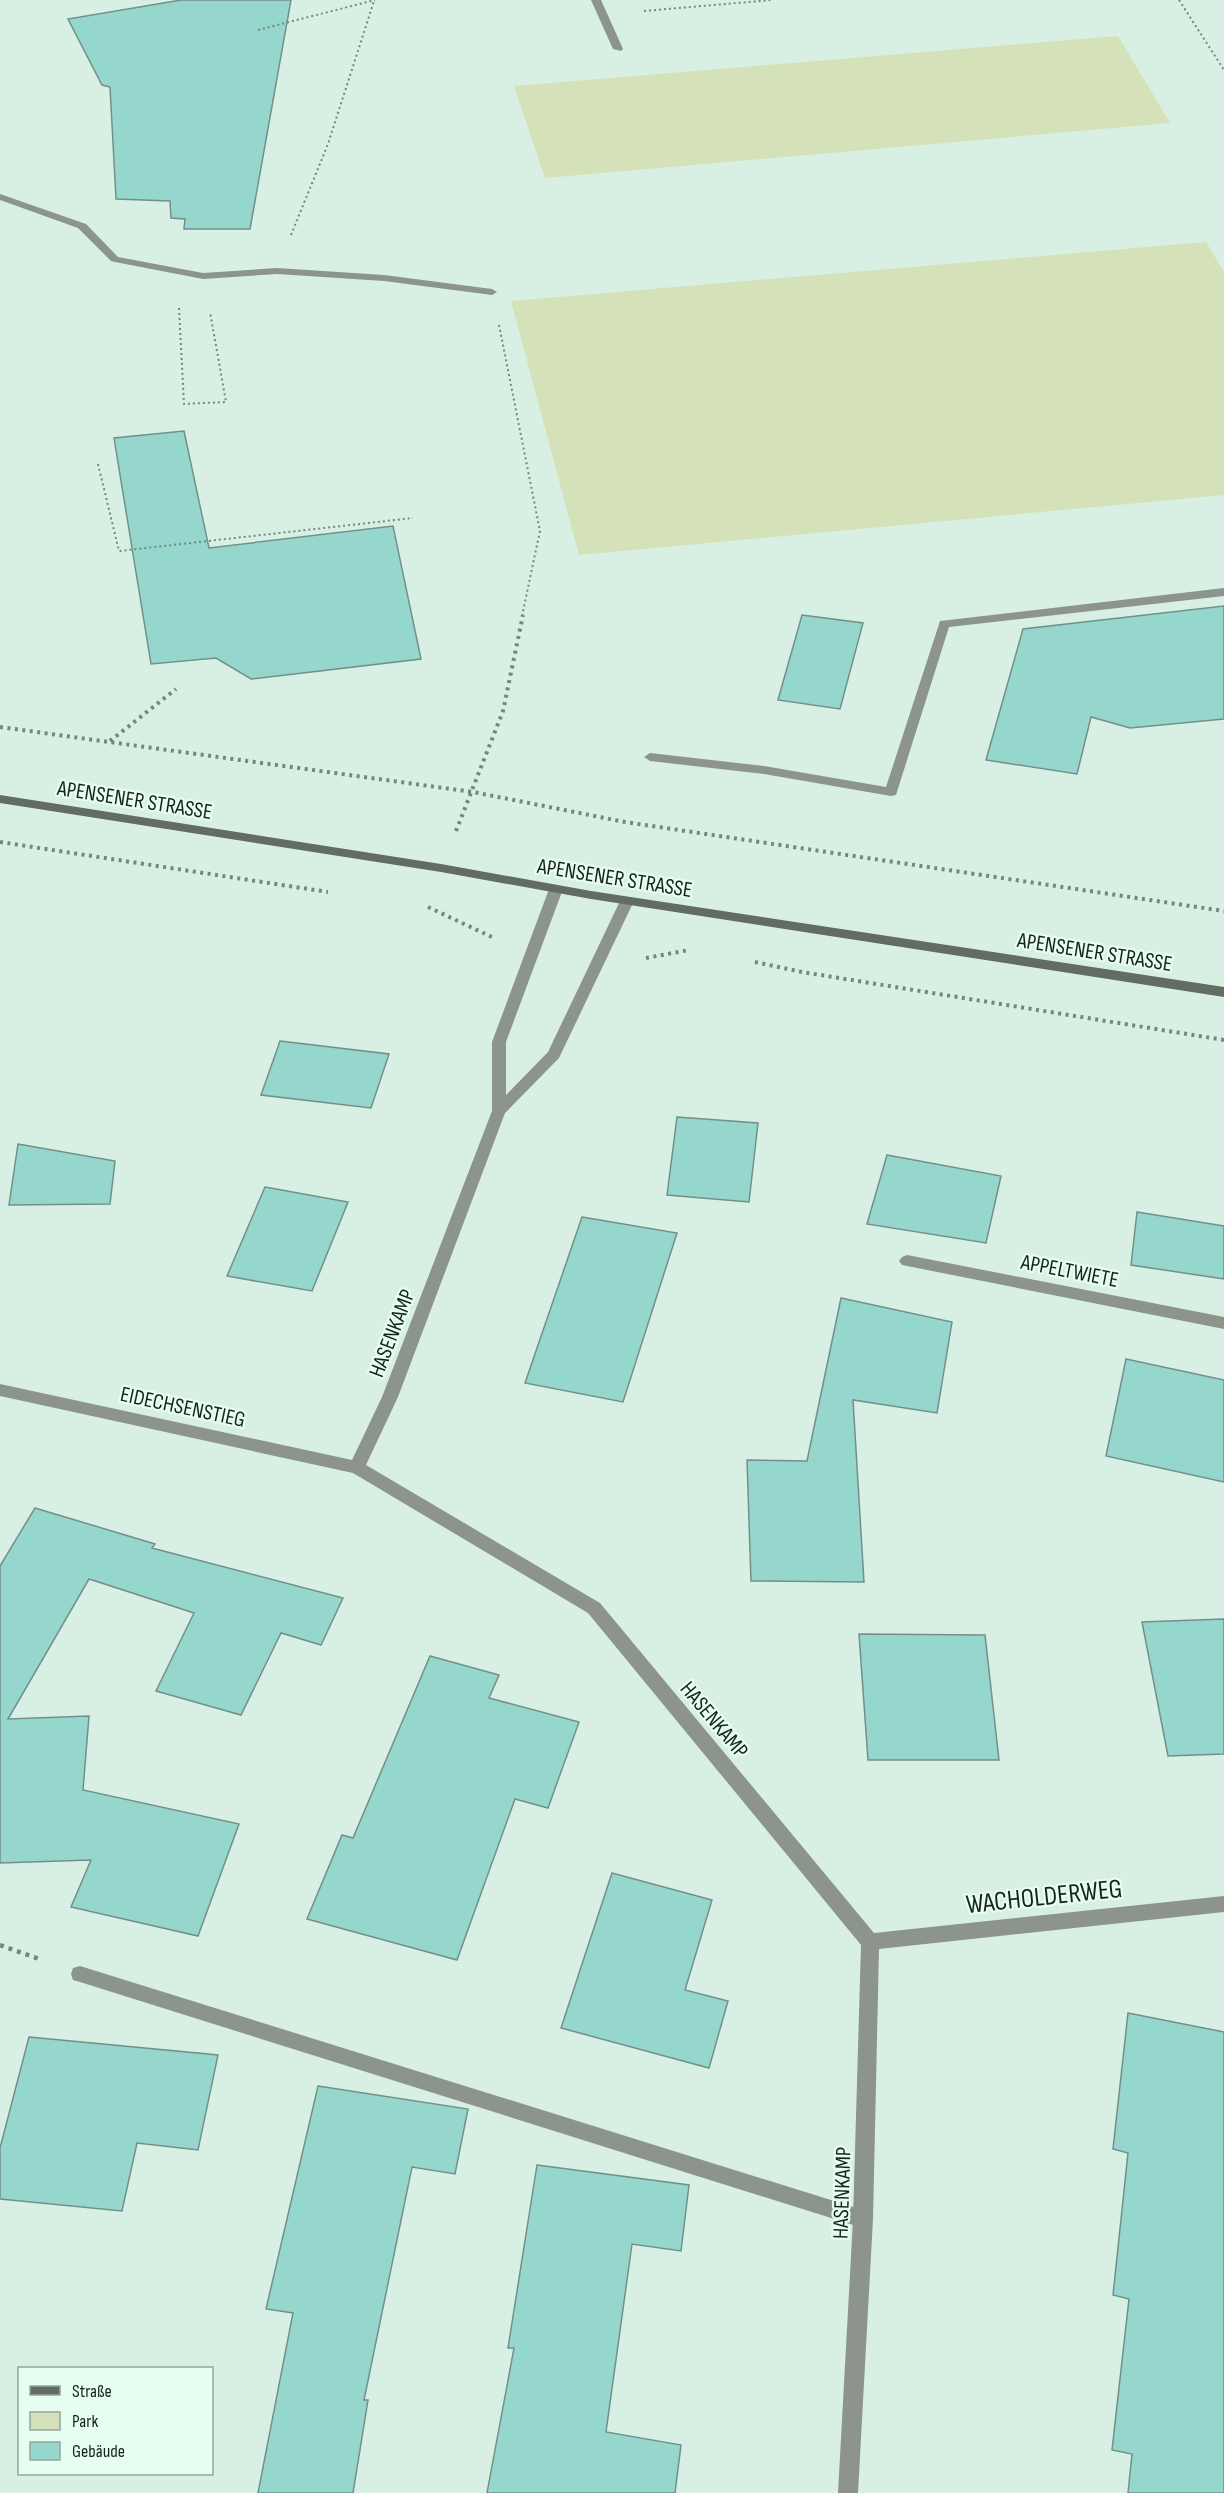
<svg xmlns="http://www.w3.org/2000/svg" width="1224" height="2493" viewBox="0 0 1224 2493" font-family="'Sofia Sans Condensed',sans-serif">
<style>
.green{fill:#d5e1b8}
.building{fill:#95d7cd;stroke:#748f8b;stroke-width:1.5}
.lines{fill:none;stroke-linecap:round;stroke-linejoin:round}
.path-far2{stroke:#75867d;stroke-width:2;stroke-dasharray:2 3;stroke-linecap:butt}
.path-far1{stroke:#75867d;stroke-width:4;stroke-dasharray:3 4.5;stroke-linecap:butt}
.path{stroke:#75867d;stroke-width:4.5;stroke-dasharray:4 5;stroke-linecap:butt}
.service{fill:#8d948c;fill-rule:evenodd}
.minor{fill:#8d948c;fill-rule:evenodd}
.secondary{fill:#626c60;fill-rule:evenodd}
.labels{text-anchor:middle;stroke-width:4.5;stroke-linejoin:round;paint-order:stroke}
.street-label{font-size:22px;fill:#19221e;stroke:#e5fef1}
.near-street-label{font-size:27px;fill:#19221e;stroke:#e5fef1}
</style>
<rect width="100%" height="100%" fill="#d8f0e3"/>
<!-- green -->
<path class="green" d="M1118,36l52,87 -625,55 -31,-92z
M1206,242l18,30v223l-645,60 -68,-254z"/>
<!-- building -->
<path class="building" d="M181,0h110l-41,229h-66l1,-10 -14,-1 -1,-17 -54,-2 -6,-112 -8,-2 -34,-66z
M184,431l25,117 184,-22 28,133 -170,20 -35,-21 -65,6 -37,-226z
M1224,606v113l-94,9 -39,-11 -14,57 -91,-14 37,-131z
M802,615l61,8 -23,86 -62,-9z
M280,1041l109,13 -18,54 -110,-13z
M677,1117l81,6 -9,79 -82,-7z
M18,1144l97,17 -5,43 -101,1z
M887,1155l114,21 -15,67 -119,-19z
M265,1187l83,15 -36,89 -85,-15z
M1137,1212l87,14v53l-93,-14z
M582,1217l95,16 -54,169 -98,-19z
M841,1298l111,24 -15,91 -84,-13 11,182 -113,-1 -4,-121 60,1z
M1126,1359l98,21v102l-118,-26z
M35,1508l120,36 -3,4 191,50 -22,47 -40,-12 -40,82 -85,-24 38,-78 -105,-34 -81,140 81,-3 -6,74 156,34 -41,112 -127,-29 20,-47 -91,3v-297z
M1224,1619v135l-56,2 -26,-134z
M859,1634l126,1 14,125h-131z
M430,1656l69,19 -10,23 90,24 -31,86 -33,-9 -58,161 -150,-41 35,-84 11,3z
M612,1873l100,27 -27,90 43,11 -19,67 -148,-40z
M1128,2013l96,19v461h-96l4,-39 -20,-4 17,-151 -16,-4 15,-142 -15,-4z
M29,2037l189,18 -20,95 -61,-7 -15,68 -122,-12v-51z
M318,2086l150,23 -13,65 -43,-7 -48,233h4l-15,93h-95l35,-180 -27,-4z
M537,2165l152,20 -8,66 -49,-7 -26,188 75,13 -6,48h-188l27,-145h-6z"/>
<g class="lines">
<!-- path-far2 -->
<path class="path-far2" d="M1179,0l45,70
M644,11l128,-11
M258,30l117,-30
M291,235l37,-91 46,-143
M179,308l5,96 42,-2 -16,-90
M499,325l41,206 -18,85
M98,464l21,87 294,-33"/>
<!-- path-far1 -->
<path class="path-far1" d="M0,727l473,65 152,30 599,89
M110,741l66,-52
M456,831l47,-120 20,-96
M0,842l328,50
M428,907l66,31
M646,958l43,-8
M755,962l47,10 422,68"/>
<!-- path -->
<path class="path" d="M0,1945l42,15"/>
<!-- service -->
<path class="service" d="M591,0h10l22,49 -2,2 -8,-2z
M0,194l86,30 32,33 85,16 74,-5 107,7 108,14 5,3 -5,3 -108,-14 -107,-7 -74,5 -88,-17 -4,-1 -33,-33 -78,-28z
M1224,588v8l-275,31 -53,168 -5,1 -127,-22 -114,-13 -6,-4 6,-4 114,13 122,21 54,-166z
M80,1966l783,244 7,2 3,7 -3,7 -7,2 -783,-246 -7,-2 -2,-6 2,-6z"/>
<!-- minor -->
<path class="minor" d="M556,885l7,4 -57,153v53l42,-43 72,-151 7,-4 7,4 -75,157 -54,55 -107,284 -32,68 234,138 274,330 350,-37v16l-345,37 -6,270 -15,274h-20l15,-274 8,-274 -273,-332 -235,-140 -353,-77v-12l352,76 30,-63 110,-286v-69l57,-153z
M907,1255l317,62v12l-322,-64 -3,-4 3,-4z"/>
<!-- secondary -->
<path class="secondary" d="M0,795l441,69 150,27 633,96v10l-633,-98 -150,-27 -441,-69z"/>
</g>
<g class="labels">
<!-- street labels -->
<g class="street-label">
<text transform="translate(135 799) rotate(9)" y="8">APENSENER STRASSE</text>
<text transform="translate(615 877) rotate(9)" y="8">APENSENER STRASSE</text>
<text transform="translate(1095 951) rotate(9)" y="8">APENSENER STRASSE</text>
<text transform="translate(1070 1270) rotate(11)" y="8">APPELTWIETE</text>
<text transform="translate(391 1333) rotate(-69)" y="8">HASENKAMP</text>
<text transform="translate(183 1406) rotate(12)" y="8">EIDECHSENSTIEG</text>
<text transform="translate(715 1719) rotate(50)" y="8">HASENKAMP</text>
<text transform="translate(841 2193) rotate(-88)" y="8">HASENKAMP</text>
</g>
<!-- near-street labels -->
<g class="near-street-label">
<text transform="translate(1044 1896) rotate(-6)" y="9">WACHOLDERWEG</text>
</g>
</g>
<!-- legend -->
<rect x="18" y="2367" width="195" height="108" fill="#e5fef1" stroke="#93a69d" stroke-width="1.5"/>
<rect x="30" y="2386" width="30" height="9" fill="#626c60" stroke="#93a69d" stroke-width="1.5"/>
<text x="72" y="2397" font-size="18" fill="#19221e">Straße</text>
<rect x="30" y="2412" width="30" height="18" fill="#d5e1b8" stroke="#93a69d" stroke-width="1.5"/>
<text x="72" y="2427" font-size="18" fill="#19221e">Park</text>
<rect x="30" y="2442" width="30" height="18" fill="#95d7cd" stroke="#93a69d" stroke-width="1.5"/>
<text x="72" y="2457" font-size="18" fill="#19221e">Gebäude</text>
</svg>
